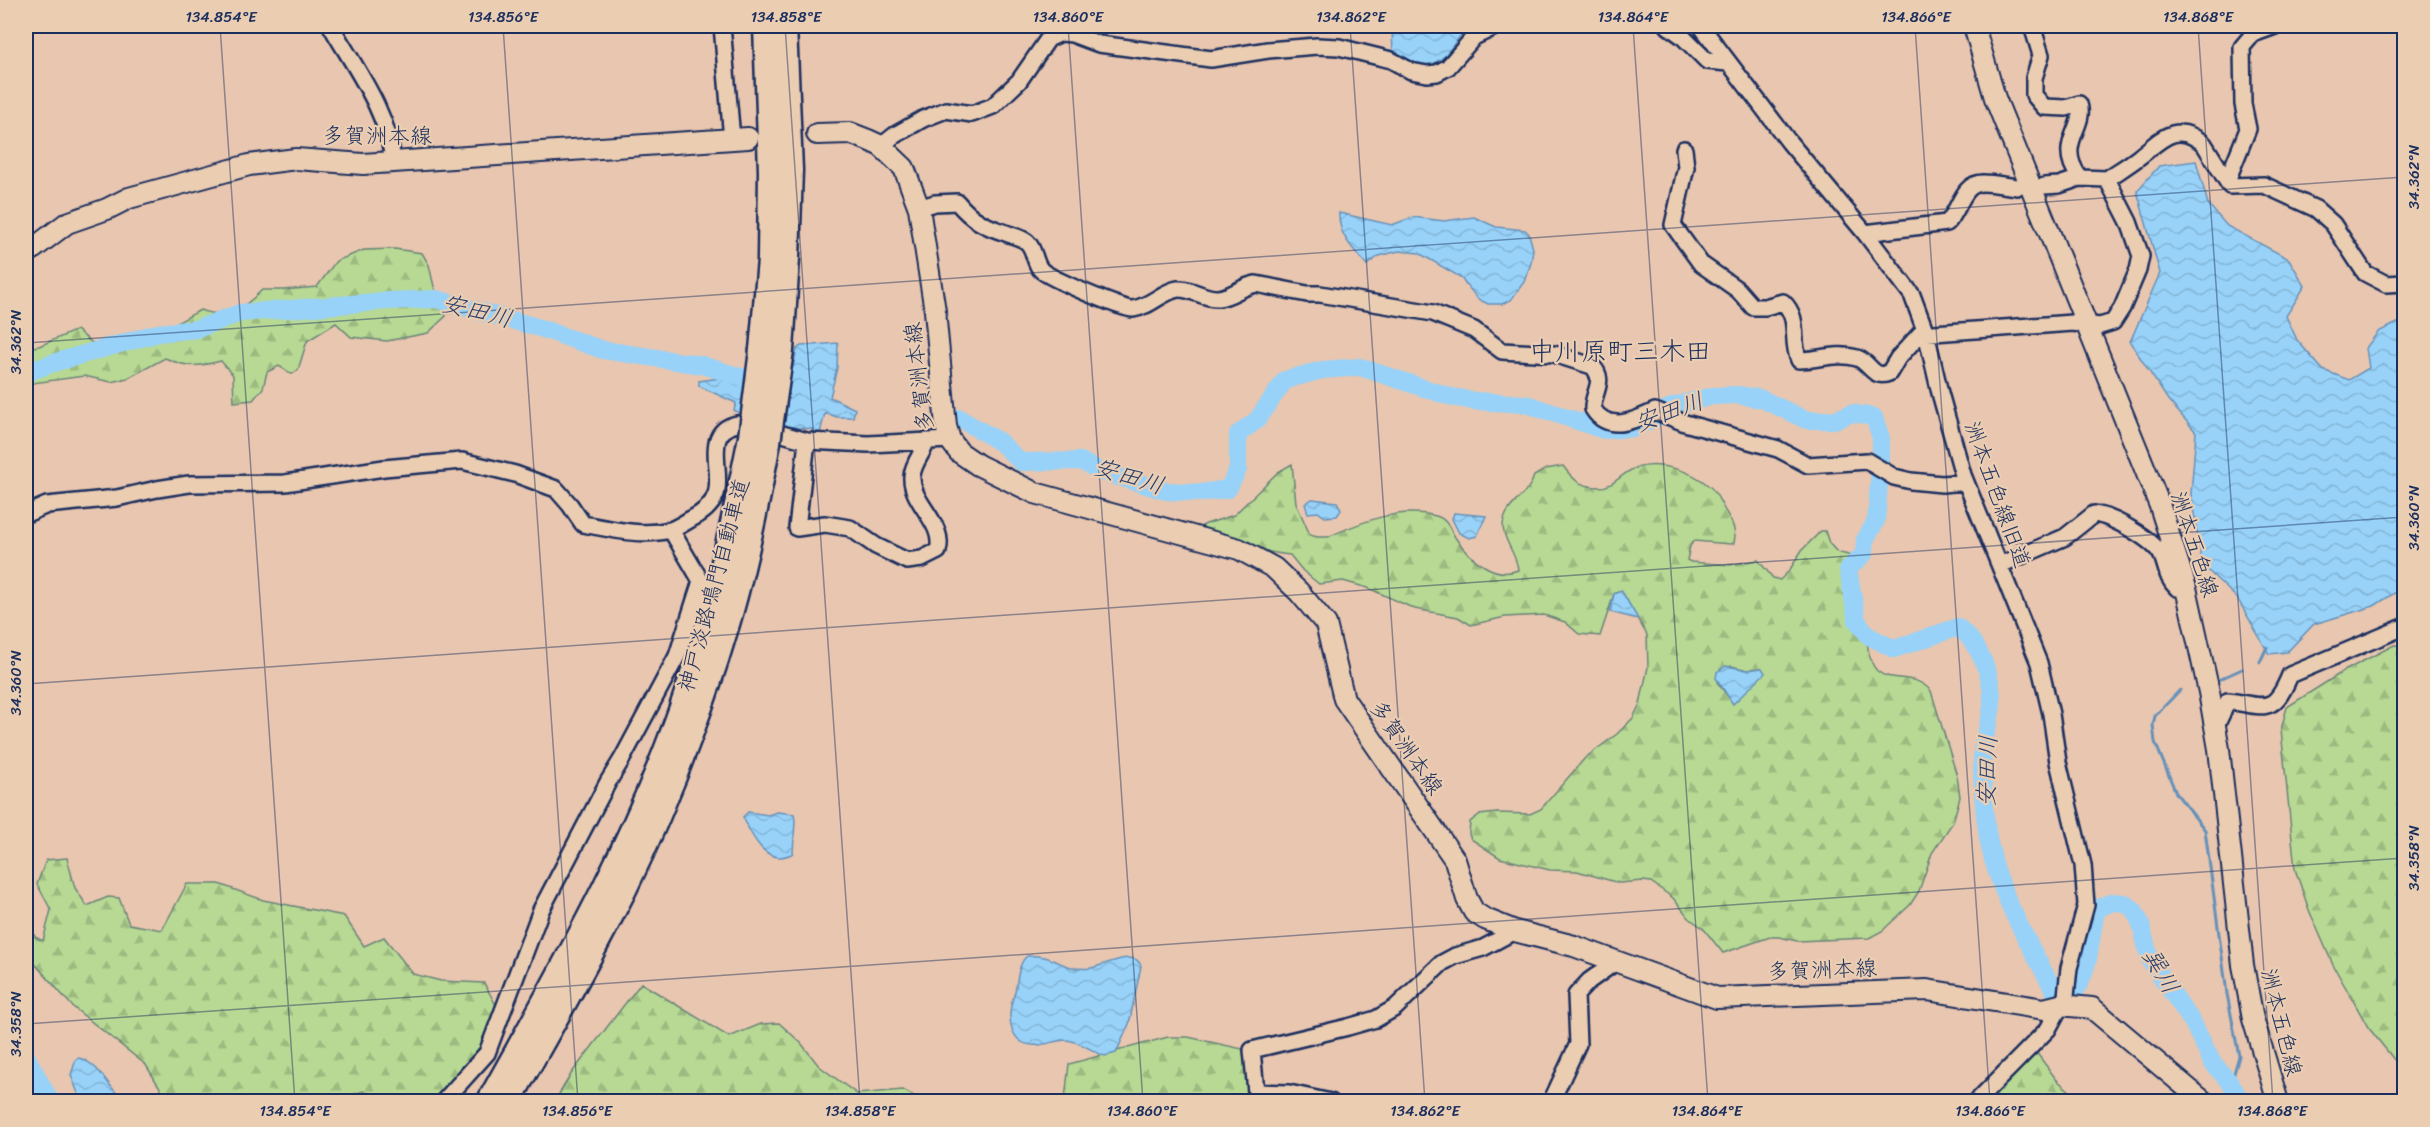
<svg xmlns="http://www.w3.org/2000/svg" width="2430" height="1127" viewBox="0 0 2430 1127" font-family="Sriracha,'Klee One',sans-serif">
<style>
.forest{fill:url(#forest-firs);stroke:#698478;stroke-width:1.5;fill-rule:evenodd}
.water{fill:url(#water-waves);stroke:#6691ba;stroke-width:1.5}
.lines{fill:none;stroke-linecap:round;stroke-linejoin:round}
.stream{stroke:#6691ba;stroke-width:3}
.river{stroke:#98d2f8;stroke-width:18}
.minor-casing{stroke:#1b2f5e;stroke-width:20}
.major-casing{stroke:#1b2f5e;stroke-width:24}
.highway-casing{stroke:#1b2f5e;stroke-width:27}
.minor{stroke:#ebcdb2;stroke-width:15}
.major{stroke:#ebcdb2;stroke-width:20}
.highway{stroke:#ebcdb2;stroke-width:22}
.highway-bridge-casing{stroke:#1b2f5e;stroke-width:27;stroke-linecap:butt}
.highway-bridge{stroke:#ebcdb2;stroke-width:22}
.ticks{fill:none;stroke:#1b2f5e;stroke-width:1.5;stroke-opacity:0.45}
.labels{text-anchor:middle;stroke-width:4.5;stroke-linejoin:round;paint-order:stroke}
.street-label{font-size:22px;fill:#1b2f5e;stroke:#ebcdb2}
.water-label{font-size:24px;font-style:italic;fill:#283f6d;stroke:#ebcdb2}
.quarter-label{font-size:26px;fill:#1b2f5e;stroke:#ebcdb2}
.neatline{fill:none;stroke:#1b2f5e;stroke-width:2}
.ticks-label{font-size:15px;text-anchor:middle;fill:#1b2f5e}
</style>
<defs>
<pattern id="forest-firs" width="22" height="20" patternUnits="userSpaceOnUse" patternTransform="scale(1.5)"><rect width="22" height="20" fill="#b7d993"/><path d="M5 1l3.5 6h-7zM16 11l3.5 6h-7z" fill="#9dbb81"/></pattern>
<pattern id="water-waves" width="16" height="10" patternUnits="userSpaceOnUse" patternTransform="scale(1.5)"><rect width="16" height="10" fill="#98d2f8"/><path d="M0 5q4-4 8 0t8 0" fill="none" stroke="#82b5d7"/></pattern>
</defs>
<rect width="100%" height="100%" fill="#e9c6af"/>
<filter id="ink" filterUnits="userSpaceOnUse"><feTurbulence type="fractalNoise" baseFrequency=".0167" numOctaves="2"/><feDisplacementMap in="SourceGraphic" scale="12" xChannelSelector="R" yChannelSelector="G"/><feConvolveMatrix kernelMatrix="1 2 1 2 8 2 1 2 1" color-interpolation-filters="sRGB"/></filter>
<g filter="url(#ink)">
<!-- forest -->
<path class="forest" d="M395,249l27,4 7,12 6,26 11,25 -18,17 -41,8 -36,-4 -15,-14 -29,18 -9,29 -6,4 -13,-8 -12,6 -4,16 -10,12 -19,2 -1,-27 -12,-14c-25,6 -33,7 -56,-3l-37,20 -17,4 -27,-6 -58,8v-36l13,-2 38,-16c9,8 19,18 32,19 19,3 73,-29 91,-39 28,10 43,-1 62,-20h21l34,-3 19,-26 28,-11z
M1292,464l4,39 14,32 7,2h11c33,-15 72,-31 108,-21 12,3 14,15 21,24 13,18 37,40 61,30 -1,-16 -15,-29 -15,-44 1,-22 26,-30 31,-50l12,-7 17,-3c11,15 18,21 37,21 14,0 22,-15 36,-19 23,-7 55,2 73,18 7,5 11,16 15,23 7,12 13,20 10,34l-3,1 -37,-3 -4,5 -3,14 4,2 39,3 28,-5 15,18 7,2 9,-9 13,-21 19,-19h4l4,12 8,9 15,4 -8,12c5,25 3,53 23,71 4,60 39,24 64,52l26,85 3,21 -7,25 -21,31 -13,38 -9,14 -28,26 -13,7 -72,3 -18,-4h-9l-47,16 -20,-25 -13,-9 -17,-21 -22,-16 -8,-1 -24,2 -42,-12 -27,-1 -50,-12 -29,-19 -2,-5 1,-12 9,-7 18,-2 33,1 11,-5 44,-51 32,-24 16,-16 7,-14 8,-37 -1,-32 -23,-40 -6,-4 -4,3 -14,42 -21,-2 -14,-12 -21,-7 -39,2 -34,8 -13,-8 -43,-8 -47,-21 -25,-7 -24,3 -16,-13 -13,-16c-20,-2 -75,-15 -88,-29l4,-2 28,-9 44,-43zM1731,666l17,4 11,-2 -26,35 -16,-21z
M2394,645l10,1v426l-36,-45 -35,-62 -24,-55 -14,-41 -14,-139 6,-23 57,-36z
M67,858l8,30 12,18 21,-9 11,1 10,26 33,6 25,-46h32l44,16 81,16 20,30 20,-9 29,37 28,7 43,2 13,24 -20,52 -39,42h-50l-25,-10 -27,10h-168l-22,-36 -73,-58 -37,-42 -10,-3v-51l9,26 8,4 8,-31 -14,-26 9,-24z
M641,983l88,54 32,-13 18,-1 22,20 18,23 38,28 46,-4 20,11h-368l16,-27z
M1168,1037h20l59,13 3,46 -3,5 -192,1 10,-3 4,-35z
M2036,1052l20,27 25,22 -93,1z"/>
<!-- water -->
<path class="water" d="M1392,26h68l1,9 -17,22 -14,9 -15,3 -22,-12z
M2196,161l12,43 19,22 62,33 16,27 -19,30 11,24 26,30 26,10 20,-12 -3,-20 12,-16 26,-12v267l-30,19 -60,18 -27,28 -18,2 -32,-56 -35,-33 -11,-71 5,-62 -28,-32 -38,-58 30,-69 -23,-82 22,-25z
M1339,213l53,12 21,-8 31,4 30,-4 22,10 29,3 4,4 4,15 -2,14 -7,19 -13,18 -9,4h-14l-10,-5 -18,-22 -41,-24 -20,-2 -20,5 -12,9c-14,-16 -29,-30 -28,-52z
M838,343l-1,25 -7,29 25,12 -2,8h-16l-12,-4 -5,20 -8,-1v-3c-26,-2 -55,-5 -78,-19l2,-7 -37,-17v-5l89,-12 5,-2 4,-18 4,-3z
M1312,499l25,3 4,8 -4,6 -12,1 -7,-5 -10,1 -3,-9z
M1454,513l32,3 -9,20 -8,2 -10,-5 -7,-14z
M1621,590l17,29 -28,-7 4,-18z
M1726,666l22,4 14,-2 3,5 -32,31 -17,-26 1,-6z
M748,812l20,3 9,-3 17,2 1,7 -2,32c-26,15 -41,-16 -50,-36z
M1027,956c28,-3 35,16 64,12 13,-2 44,-20 50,-2l-12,58 -13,29 -11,3c-12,-4 -25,-15 -39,-16 -9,0 -18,4 -27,5 -30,3 -33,-28 -25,-50 4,-12 3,-31 13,-39z
M79,1058c22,7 28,28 45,43h-43l-10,-26 5,-16z"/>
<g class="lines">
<!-- stream -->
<path class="stream" d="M2260,662l7,-15
M2218,680l24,-11
M2180,690l-25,26 -2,9 2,17 21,51 29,37 22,164 12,62 -8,28"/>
<!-- river -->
<path class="river" d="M26,373l27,-10 105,-30 39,-4 43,-16 148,-12 48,-2 104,29 63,22 99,15 59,18
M959,418l41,24 21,20 60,-1 18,10 68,20 34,2 27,-4 10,-20v-35l19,-14 28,-40 37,-10 38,-3 91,30 24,4 51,3 78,26 31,-2 24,-12 3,-5 12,-5 39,-10 25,-1 24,4 44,21h28l18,-7 22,4 7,21v20l-5,63 -11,19 -1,14 -16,15 9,52 12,15 25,13 64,-22c22,17 35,50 34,77 -1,17 -9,33 -10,50 0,22 1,47 4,69 6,60 41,117 69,169l21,-2c16,-28 13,-51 21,-81l15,-7 13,1 9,7 7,14 9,36 43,63 19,39 19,22 11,18
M26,1056l25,46"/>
<!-- minor casing -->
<g class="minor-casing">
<path id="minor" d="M331,26c24,42 58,87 62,136
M722,26l10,113
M1668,26l14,10 25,25 21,2
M1701,26l88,116 76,91 47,62 14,38 14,60 23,82 76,188 12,51 7,48 25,103 3,40 -17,63 -3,28 -18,33 -72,73
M2033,29l8,26 -7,23v17l10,12 22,1 13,-4c8,23 -25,40 1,74
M881,146l14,-11 28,-16 23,-9 26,4 21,-8 26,-25 29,-42 13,-6 11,1 27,10 112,15 57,-9 49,-4 22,1 52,13 20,11 16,3 10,-1 11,-6 26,-30 23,-11
M1684,149l2,18 -13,58 28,39 37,26 15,17h12l18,-5c18,17 7,38 16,58 19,0 39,-8 58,-2 13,4 16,22 32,15l9,-15 22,-24 152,-11 28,3 13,-4 9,-14 16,-38 3,-14 -12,-34 -22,-43c10,-7 22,-14 32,-22 22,-17 37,-37 65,-13l26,42 34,-1 52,24 17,15 32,49 21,11 18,-1
M2227,181l21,-52 -5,-25 -1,-57 11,-13 22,-8
M2044,186l15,-1 21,-7 27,1
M919,208l16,-5 22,-1c15,18 27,24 49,31 7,3 15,4 21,9 8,7 7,21 14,28 8,8 83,40 92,39 17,-2 30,-18 45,-20 14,-1 26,10 40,9 14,-1 24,-12 38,-14l51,10h13l113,19 41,17 28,21 52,3 38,12c15,14 0,27 1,43 15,24 41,12 62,2l30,12 93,26 30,16 59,-4 27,16 17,4 31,3 23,-2
M1865,233l82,-10c13,-13 15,-40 36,-40 11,0 23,3 34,4
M807,441l-10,87 28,-4 25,4 26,18 31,15 15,-2 16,-8c8,-28 -28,-48 -26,-75 1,-13 11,-23 15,-35
M26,514l21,-9 70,-7 40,-9 32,-5 96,-1 99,-15 78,-7 53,13 41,15 14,16 13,19c28,5 59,13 87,6 7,-2 14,-7 21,-11 10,-5 21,-13 25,-25 8,-25 -17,-67 28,-71l63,18 61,3 82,-4
M2000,565l65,-28 29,-23c18,2 58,25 67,40 7,14 4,22 16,34h9
M2215,728l13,-27c37,5 45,15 62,-26l114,-48
M443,1102l44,-49 54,-143 67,-128 14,-23 55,-103 24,-75 -30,-51
M1331,1102l-42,-9 -33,-1 -4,-42 96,-23 28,-8 19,-11 47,-45 13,-7 28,-8 32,-17
M1551,1102l27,-58 -2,-49 13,-14 28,-20"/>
</g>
<!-- major casing -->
<g class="major-casing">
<path id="major" d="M1974,26l21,72 165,408 26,82 23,104 10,57 24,216 10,54 25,83
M817,134l33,-1 18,7 13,6 23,22 15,40 16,103 11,115 4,14 9,12 19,13 57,28 204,56 35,19 25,24 27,32 18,75 111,161 12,39 7,13 11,7 30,12 59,15 143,52 210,-8 117,19 16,-4 32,3 112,94
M26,254l41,-31 40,-14 22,-11 120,-33 47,-6 67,5 30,-2 355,-24"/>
</g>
<!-- highway casing -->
<g class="highway-casing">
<path id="highway" d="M761,350l8,-90 1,-89 -5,-145
M782,350l6,-92 3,-88 -6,-144
M488,1102c74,-133 150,-265 198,-409 28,-84 47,-170 64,-256
M509,1102c34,-60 68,-119 99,-179 48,-91 91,-201 120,-299 18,-60 30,-121 41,-182"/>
</g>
<!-- minor -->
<use href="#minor" class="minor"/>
<!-- major -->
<use href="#major" class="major"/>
<!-- highway -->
<use href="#highway" class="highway"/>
<!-- highway-bridge casing -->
<g class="highway-bridge-casing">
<path id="highway-bridge" d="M750,437l11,-87
M769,442l13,-92"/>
</g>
<!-- highway-bridge -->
<use href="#highway-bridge" class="highway-bridge"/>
</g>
</g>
<!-- ticks -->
<path class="ticks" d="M220,26l75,1076M503,26l75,1076M785,26l75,1076M1068,26l75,1076M1350,26l75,1076M1633,26l75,1076M1915,26l75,1076M2198,26l75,1076M26,343l2378,-166M26,684l2378,-167M26,1024l2378,-166"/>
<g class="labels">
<!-- street labels -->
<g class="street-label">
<text x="377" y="143">多賀洲本線</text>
<text transform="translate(918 377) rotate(-97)" y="8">多賀洲本線</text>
<text transform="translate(1998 494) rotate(70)" y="8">洲本五色線旧道</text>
<text transform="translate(2195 544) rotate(72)" y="8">洲本五色線</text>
<text transform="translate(713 585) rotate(-75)" y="8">神戸淡路鳴門自動車道</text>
<text transform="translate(1407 747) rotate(55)" y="8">多賀洲本線</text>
<text transform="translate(1822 969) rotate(-2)" y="8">多賀洲本線</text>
<text transform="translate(2282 1022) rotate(76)" y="8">洲本五色線</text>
</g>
<!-- water labels -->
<g class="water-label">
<text transform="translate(477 311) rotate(14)" y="8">安田川</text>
<text transform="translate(1669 412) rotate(-20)" y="8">安田川</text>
<text transform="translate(1129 476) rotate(17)" y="8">安田川</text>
<text transform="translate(1987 771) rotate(-88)" y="8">安田川</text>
<text transform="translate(2161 971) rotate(60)" y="8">巽川</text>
</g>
<!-- quarter labels -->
<g class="quarter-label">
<text x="1620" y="360">中川原町三木田</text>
</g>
</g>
<!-- margin -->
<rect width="2430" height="1127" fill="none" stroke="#ebcdb2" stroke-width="66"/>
<rect x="33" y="33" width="2364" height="1061" class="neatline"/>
<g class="ticks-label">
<text x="221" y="22">134.854°E</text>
<text x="503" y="22">134.856°E</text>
<text x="786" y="22">134.858°E</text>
<text x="1068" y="22">134.860°E</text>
<text x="1351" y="22">134.862°E</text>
<text x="1633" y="22">134.864°E</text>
<text x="1916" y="22">134.866°E</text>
<text x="2198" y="22">134.868°E</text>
<text transform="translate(2414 177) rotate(-90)" y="5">34.362°N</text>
<text transform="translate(16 342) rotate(-90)" y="5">34.362°N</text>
<text transform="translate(2414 518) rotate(-90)" y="5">34.360°N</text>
<text transform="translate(16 683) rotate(-90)" y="5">34.360°N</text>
<text transform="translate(2414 858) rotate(-90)" y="5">34.358°N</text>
<text transform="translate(16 1024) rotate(-90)" y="5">34.358°N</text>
<text x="295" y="1116">134.854°E</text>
<text x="577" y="1116">134.856°E</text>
<text x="860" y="1116">134.858°E</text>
<text x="1142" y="1116">134.860°E</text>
<text x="1425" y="1116">134.862°E</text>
<text x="1707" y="1116">134.864°E</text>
<text x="1990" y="1116">134.866°E</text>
<text x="2272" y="1116">134.868°E</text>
</g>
</svg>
